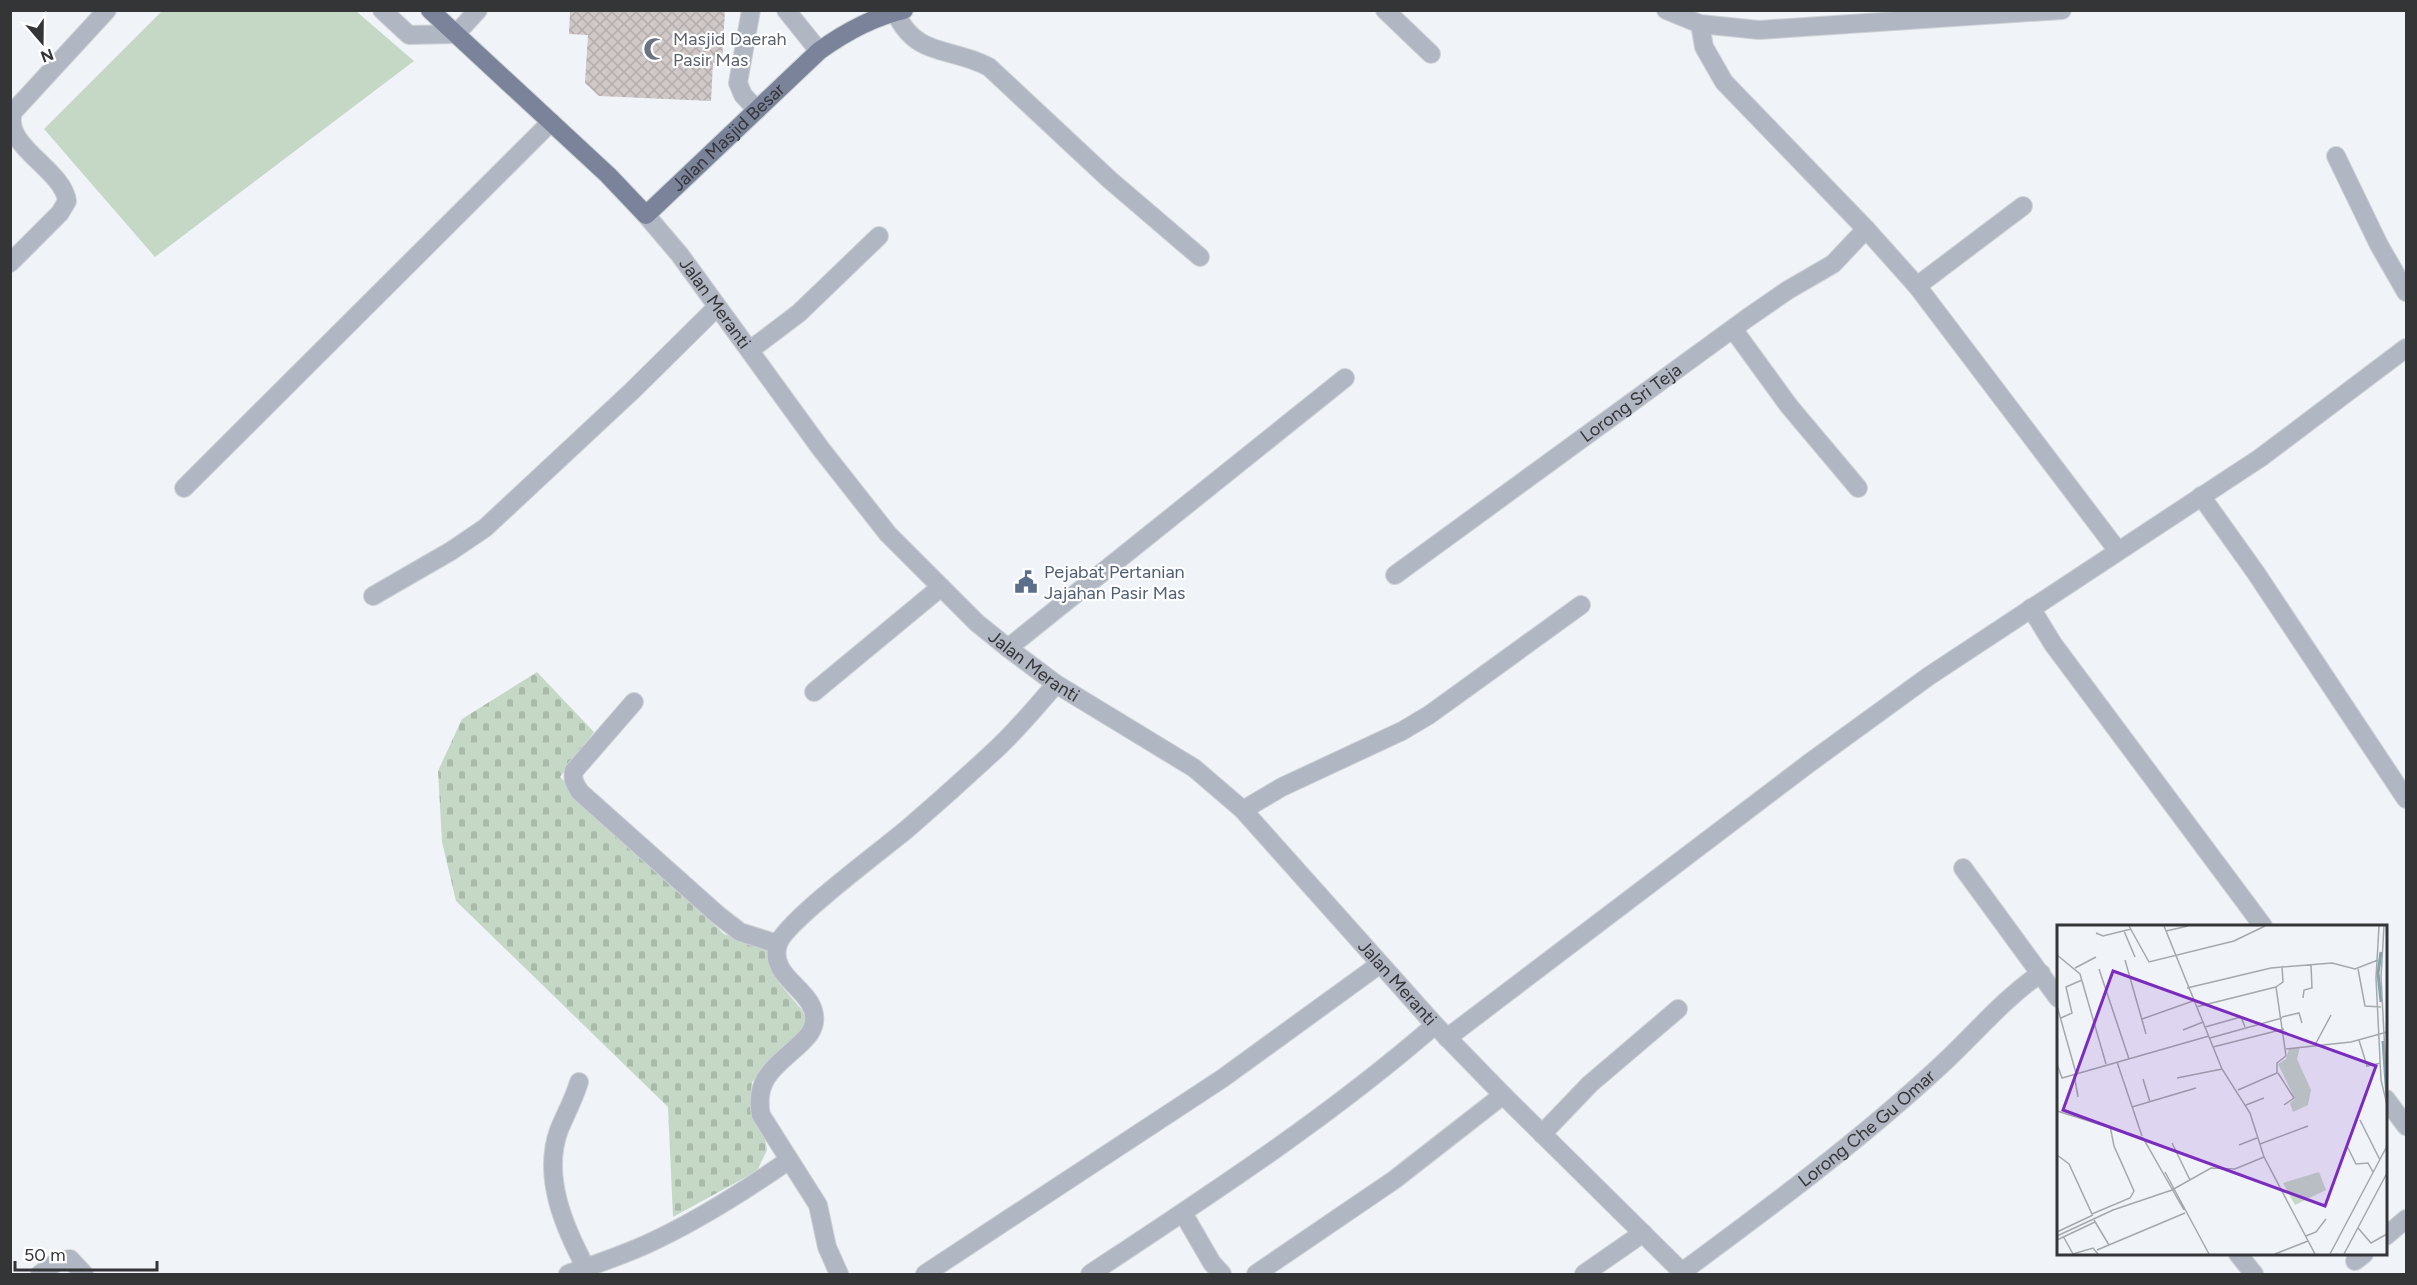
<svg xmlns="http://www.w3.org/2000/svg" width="2417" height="1285" viewBox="0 0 2417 1285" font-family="Figtree,sans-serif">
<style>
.cemetery{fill:url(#cemetery-stones)}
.pitch{fill:#c4d8c5}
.building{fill:url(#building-cross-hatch)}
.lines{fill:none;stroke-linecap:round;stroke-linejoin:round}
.minor-casing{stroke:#ced2d6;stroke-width:20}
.major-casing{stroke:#ced2d6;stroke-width:20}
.minor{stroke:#b1b6c3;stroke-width:18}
.major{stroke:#7a8399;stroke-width:18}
.labels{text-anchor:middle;stroke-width:4.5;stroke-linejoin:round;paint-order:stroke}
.worship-label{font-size:18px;fill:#5b616d;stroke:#fff;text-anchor:start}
.street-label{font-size:18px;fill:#343537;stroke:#fff}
.service-label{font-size:18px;fill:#4e5e75;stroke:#fff;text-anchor:start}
.inset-river{fill:none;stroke:#80a3af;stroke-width:3}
.inset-road{fill:none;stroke:#a5a8ab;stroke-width:1.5}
.view{fill:#7b2cbf;fill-opacity:0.15;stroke:#7b2cbf;stroke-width:3}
.inset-edge{fill:none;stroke:#343537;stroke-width:3}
</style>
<defs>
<pattern id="cemetery-stones" width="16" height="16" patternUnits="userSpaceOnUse" patternTransform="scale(1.5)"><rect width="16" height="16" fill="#c4d8c5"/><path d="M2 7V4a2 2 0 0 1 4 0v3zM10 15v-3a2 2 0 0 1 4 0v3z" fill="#a9baaa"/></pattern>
<pattern id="building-cross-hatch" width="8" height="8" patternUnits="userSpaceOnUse" patternTransform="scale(1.5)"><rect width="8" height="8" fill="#cfc8c7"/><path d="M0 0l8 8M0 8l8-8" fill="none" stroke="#b2acac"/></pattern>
</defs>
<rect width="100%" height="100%" fill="#f0f4f9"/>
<!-- cemetery -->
<path class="cemetery" d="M537,672l57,60 -34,45 164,157 45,17 -2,7 12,25 23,27 5,12 -8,14 -47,46 -1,11 13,39 3,18 -10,21 -84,46 -5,-110 -212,-206 -14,-59 -4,-71 24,-52z"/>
<!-- pitch -->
<path class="pitch" d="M163,10l193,1 58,50 -259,196 -111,-128z"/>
<!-- building -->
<path class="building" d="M570,10h155l-3,53h-9l-2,38 -112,-5 -14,-13 3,-48 -19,-1z"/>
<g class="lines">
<!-- minor casing -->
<g class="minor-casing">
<g id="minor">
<path d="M382,10l27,25 47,-1 22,-24"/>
<path d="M751,10l-13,73 5,12 14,15"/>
<path d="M786,10l33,41"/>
<path d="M1385,10l46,44"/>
<path d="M1666,10l34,14 59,6 303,-20"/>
<path d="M895,12c22,47 55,34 94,55l121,113 90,77"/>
<path d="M1700,24l4,23 20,35 142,147 51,57 201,265"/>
<path d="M2336,156l43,89 27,47"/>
<path id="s1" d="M646,215l34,40 141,194 67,85 89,89 31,25 48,36 138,84 49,42 192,215 68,70 181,179"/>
<path d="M10,263l50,-50 7,-12c-4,-32 -65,-55 -54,-89l94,-102"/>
<path d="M1917,286l106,-80"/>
<path d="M1733,329l56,77 69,82"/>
<path d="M750,350l49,-37 80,-77"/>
<path d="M184,488l367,-366"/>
<path d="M2201,496l55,77 150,226"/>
<path id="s2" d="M1395,575l351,-256 42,-29 45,-26 33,-35"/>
<path d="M373,596l78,-45 34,-23 147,-137 85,-84"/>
<path d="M2031,608l22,36 210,282"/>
<path d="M1008,648l337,-270"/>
<path d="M814,692l127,-105"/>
<path d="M634,702l-60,69c-2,9 1,13 6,21l138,123 22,17 38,12"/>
<path d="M1243,810l39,-23 120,-56 27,-16 152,-110"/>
<path d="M1963,868l95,130"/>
<path d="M1447,1038l361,-274 121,-88 331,-218 146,-110"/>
<path d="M579,1082c-5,17 -13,31 -20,48 -17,46 5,97 27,138"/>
<path d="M2386,1099l20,27"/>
<path d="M1542,1134l48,-50 88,-75"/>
<path d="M1183,1213l29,50 10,11"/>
<path d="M2386,1236l20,-17"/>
<path d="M2238,1254l16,20"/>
<path d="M2355,1261l9,-7"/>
<path id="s3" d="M1682,1272c88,-65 176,-130 256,-204 35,-32 64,-68 103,-95"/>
<path d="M40,1274l18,-13 12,-2 14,15"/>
<path d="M568,1274c26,-9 52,-18 77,-29 51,-23 98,-53 144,-85"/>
<path d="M839,1274l-12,-27 -9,-42 -57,-90c-7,-36 14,-48 38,-70 7,-7 13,-12 15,-22 5,-33 -47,-44 -36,-79 7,-22 105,-95 128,-114 29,-25 57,-50 85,-76 24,-21 44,-46 65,-70"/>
<path d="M925,1274l298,-196 157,-114"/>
<path d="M1090,1274c118,-78 238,-156 345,-249"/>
<path d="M1256,1274l138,-94 109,-85"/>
<path d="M1584,1274l59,-41"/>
</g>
</g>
<!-- major casing -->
<g class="major-casing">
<g id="major">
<path id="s4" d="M430,10l178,165 38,40 173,-164c25,-18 53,-34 85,-41"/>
</g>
</g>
<!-- minor -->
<use href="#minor" class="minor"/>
<!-- major -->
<use href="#major" class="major"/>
</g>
<!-- icons -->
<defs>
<g id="mosque-bare" transform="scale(1.8)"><path d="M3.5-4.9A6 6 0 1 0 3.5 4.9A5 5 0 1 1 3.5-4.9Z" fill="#6b7280" stroke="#fff" stroke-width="2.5" paint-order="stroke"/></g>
<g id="civic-bare" transform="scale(1.8)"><path d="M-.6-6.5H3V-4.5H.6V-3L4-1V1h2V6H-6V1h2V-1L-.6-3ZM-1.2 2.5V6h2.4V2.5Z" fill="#5c6f8a" stroke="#fff" stroke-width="2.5" paint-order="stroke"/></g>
</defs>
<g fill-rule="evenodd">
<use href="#mosque-bare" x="655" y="49"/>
<use href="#civic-bare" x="1026" y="582"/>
</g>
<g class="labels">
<!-- worship labels -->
<g class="worship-label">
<text x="673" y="45">Masjid Daerah<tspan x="673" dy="21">Pasir Mas</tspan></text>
</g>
<!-- street labels -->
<g class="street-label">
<text dy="6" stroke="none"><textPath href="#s4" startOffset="411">Jalan Masjid Besar</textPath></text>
<text dy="6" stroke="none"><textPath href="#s1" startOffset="112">Jalan Meranti</textPath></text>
<text dy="6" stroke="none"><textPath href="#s2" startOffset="292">Lorong Sri Teja</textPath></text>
<text dy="6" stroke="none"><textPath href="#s1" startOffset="598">Jalan Meranti</textPath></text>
<text dy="6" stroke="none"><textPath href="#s1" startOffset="1084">Jalan Meranti</textPath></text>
<text dy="6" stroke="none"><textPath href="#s3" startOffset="234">Lorong Che Gu Omar</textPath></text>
</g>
<!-- service labels -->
<g class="service-label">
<text x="1044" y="578">Pejabat Pertanian<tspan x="1044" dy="21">Jajahan Pasir Mas</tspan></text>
</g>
</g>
<!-- overview -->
<g transform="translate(2057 925)">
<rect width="330" height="330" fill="#f0f4f9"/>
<path d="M243,122l-3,12 14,31 -3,15 -15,7 -3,-9 5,-4 -17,-35 8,-5 3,-10z" fill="#c4d8c5"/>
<path d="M262,247l7,18 -31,15 -12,-22z" fill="#c4d8c5"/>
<path class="inset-river" d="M324,77l-3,-29 3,-21M326,116l4,57"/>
<path class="inset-road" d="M72,1l20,36 85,-21 31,-15M107,1l58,143 28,44 14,44M322,1l-3,52 5,102 6,25M327,1l-3,51 6,115M67,6l11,26M109,6l22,-5M39,8l7,3 28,-7M0,30l23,19 26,90M68,35l21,74M18,43l21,-11M42,44l30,90M301,44l7,37 16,1M219,62l7,-5 -1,-16M130,63l84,-20 61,-5 23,6 23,-9M246,73l1,-8 8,-2 -1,-23M0,81l19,67M139,82l80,-20 10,69 -9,7v10l-39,17M225,92l17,-4 3,10M4,93l11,-5 -6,-26 16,-7M85,94l51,-18M148,102l36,-10 4,10M126,105l20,-8M153,113l72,-20M302,115l8,26 14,-3M258,120l16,-30M156,122l71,-18M229,124l65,-7 36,-10M60,137l25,74M0,139l5,14 147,-42M221,148l16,25 -10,7M17,149l4,23M120,153l45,-9M86,154l7,23M189,180l18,-7M75,182l64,-19M0,186l86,27 41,72M303,195l20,40M115,218l18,37M203,219l48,-18M182,220l18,-7M290,221l9,18 12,-1 5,9M0,230l12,9 23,50 38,-16 4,-7 -20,-45 -4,-20M108,247l44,82M37,295l15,25M301,303l13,15 16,-9M0,307l36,-17M0,311l56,-26 59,-20 39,-22 24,1 29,-12 51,97M6,311l10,18M249,311l10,-4 10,-13M0,315l38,-18M40,325l88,-37M16,329l20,-6 5,6M218,329l33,-13M273,329l57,-108M287,329l43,-81"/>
<path class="view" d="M56,46l263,95 -51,140 -262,-96z"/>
<rect width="330" height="330" class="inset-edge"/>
</g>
<!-- border -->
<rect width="2417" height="1285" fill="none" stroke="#343537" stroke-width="24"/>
<!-- north arrow -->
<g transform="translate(42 42) rotate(160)" stroke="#ffffff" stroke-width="4.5" paint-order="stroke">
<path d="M0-4.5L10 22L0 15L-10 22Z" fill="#343537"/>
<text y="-9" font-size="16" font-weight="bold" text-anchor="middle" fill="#343537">N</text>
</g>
<!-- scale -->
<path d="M15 1261v9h142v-9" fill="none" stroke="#343537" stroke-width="3"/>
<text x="24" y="1261" font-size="18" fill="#343537" stroke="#ffffff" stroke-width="4.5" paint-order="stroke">50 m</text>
</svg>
